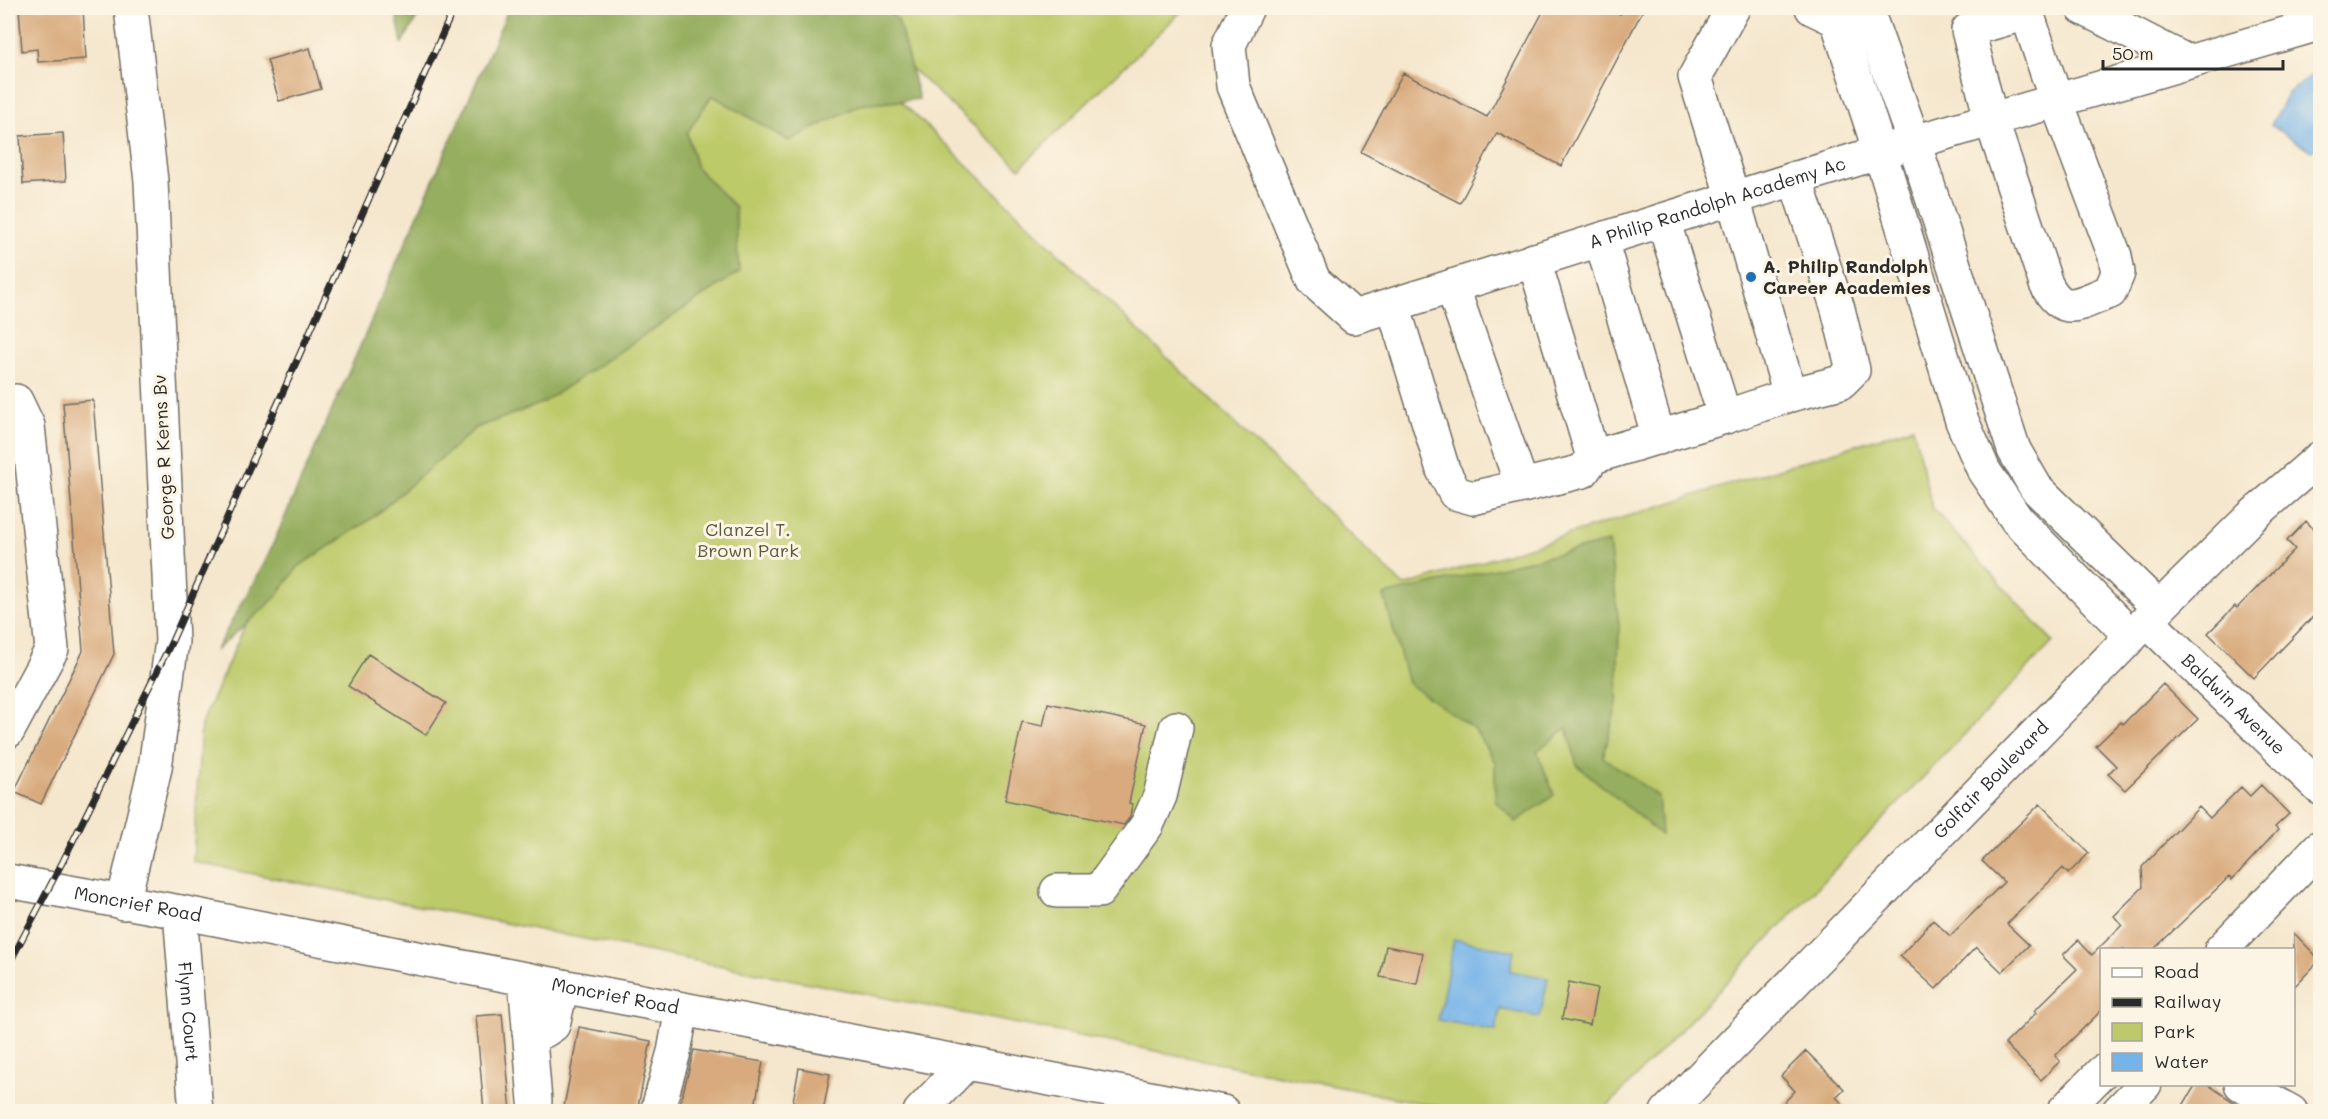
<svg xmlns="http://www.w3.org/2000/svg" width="2328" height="1119" viewBox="0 0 2328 1119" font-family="Mali,sans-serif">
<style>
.green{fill:#bdca6b;stroke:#747a4b;stroke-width:1.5}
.forest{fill:#96ae5f;stroke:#606c45;stroke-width:1.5}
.water{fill:#75b3e8;stroke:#506f8a;stroke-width:1.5}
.building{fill:#d8aa7d}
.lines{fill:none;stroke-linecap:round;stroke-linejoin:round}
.minor-casing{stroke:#726d64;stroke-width:36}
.major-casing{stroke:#726d64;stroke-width:36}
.minor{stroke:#fff;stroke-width:33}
.major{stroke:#fff;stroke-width:33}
.rail-casing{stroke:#2b2b2b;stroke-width:7}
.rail{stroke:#fcf5e5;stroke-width:4.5;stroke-dasharray:14;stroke-linecap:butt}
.poi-dot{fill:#1f6fb2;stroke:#fcf5e5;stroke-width:2}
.labels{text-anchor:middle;stroke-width:6;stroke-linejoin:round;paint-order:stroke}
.street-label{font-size:18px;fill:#2b2b2b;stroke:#fcf5e5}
.poi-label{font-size:18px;font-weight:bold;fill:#2b2b2b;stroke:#fcf5e5;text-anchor:start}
.park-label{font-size:18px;fill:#575b3e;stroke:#fcf5e5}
</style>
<rect width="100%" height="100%" fill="#fcf5e5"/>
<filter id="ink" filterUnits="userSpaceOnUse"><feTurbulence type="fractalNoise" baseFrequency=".0167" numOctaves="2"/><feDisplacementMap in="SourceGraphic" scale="12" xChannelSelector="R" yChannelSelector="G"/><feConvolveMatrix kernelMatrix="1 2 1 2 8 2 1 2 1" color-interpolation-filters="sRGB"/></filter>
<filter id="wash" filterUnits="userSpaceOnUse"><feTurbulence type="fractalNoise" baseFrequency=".008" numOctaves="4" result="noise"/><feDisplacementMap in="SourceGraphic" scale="24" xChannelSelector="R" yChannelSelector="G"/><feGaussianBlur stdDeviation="1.35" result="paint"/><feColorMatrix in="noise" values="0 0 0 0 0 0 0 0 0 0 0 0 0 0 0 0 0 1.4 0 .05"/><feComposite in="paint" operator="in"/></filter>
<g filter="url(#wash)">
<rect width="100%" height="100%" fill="#f5e7cd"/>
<!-- green -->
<path class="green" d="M518,8h286l600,578 509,-159 19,81 121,134 -450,469h-141l-1269,-249 8,-137z
M845,8h340l-165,160z"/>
<!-- forest -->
<path class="forest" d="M395,8h28l-21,35z
M509,8h374l15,12 21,79 -60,6 -70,36 -77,-46 -25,38 10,35 38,39 4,65 -197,131 -66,25 -105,91 -72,47 -25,33 -59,52 50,-89z
M1609,542l10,83 -2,79 -14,53 55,39 3,39 -84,-70 -10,-37 -30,23 17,44 -38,27 -21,-22v-38l-20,-32 -67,-47 -24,-88z"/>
<!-- water -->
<path class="water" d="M2320,69v78l-9,4 -40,-26 17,-32z
M1454,939l60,12 -4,20 38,7 -8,39 -40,-8 -4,22 -58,-11z"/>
<g id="blocks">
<!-- building -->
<path class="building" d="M19,8h64l3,51 -48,3 -1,-13 -15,2z
M1545,8h62l13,6 4,-6h20l-83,158 -64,-33 -37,70 -99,-51 42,-79 84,44z
M310,48l11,41 -42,12 -12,-41z
M63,133l3,48 -43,3 -3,-48z
M93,400l21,254 -73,150 -27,-12 69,-141 -20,-248z
M2306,521l14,15v73l-66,69 -46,-45 27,-27 2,2 58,-59 -8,-8z
M368,654l78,49 -20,32 -78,-49z
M2163,684l35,35 -73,71 -17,-16 8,-8 -20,-20 25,-24 2,2z
M1048,703l98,21 -17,79 3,1 -2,13 -6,8 -119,-25 17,-78 21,4z
M2261,785l28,29 -14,13 3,3 -46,50 -3,-3 -76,73h-51v60l-47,46 5,5 -19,19 -36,-36 31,-31 -2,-2 43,-42 -14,-14 15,-15 14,15 30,-30 -8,-9 29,-29 -1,-20 57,-60 11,11 31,-31 9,9z
M2040,804l49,49 -21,21 -5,-6 -56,56 22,21 -27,27 -26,-25 -40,42 -36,-33 33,-36 17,16 54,-54 -22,-21z
M2294,933l26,27 -26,27z
M1386,946l37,7 -6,31 -37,-7z
M1569,982l28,6 -7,37 -28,-6z
M502,1014l9,98h-27l-8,-96z
M579,1027l72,14 -14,71h-74z
M694,1050l69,12 -9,50h-76z
M1806,1051l38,38 -8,8 14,15h-75l20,-21 -14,-15z
M799,1068l31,6 -7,38h-32z
M2196,1084h11l41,28h-69z"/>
</g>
</g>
<g filter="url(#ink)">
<use href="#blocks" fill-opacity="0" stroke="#726d64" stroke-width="1.5"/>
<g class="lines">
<!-- minor casing -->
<g class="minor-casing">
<g id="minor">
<path id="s1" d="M1247,8l-18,37 4,41 81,195 40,36 526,-165 432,-126 8,-4"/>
<path d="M1733,8l-38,69 38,121 57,197"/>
<path d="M1812,8l25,12 43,132 82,269 22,50 33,49 114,116"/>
<path d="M1866,8l48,134 100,308 22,38 123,120"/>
<path d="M2083,8l105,54"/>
<path d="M2027,13l29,87 59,156 3,17 -8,19c-30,10 -46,27 -64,-8l-55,-165 -23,-89z"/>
<path d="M1663,220l62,197"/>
<path d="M1601,240l58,198"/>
<path d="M1452,286l70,200"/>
<path d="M1393,305l50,165 12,23 18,5 110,-27 10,-14 -59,-197"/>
<path d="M8,402l8,-1 12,25 24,223 -44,82"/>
<path d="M1593,457l132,-40 65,-22 51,-13 12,-12 -15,-61 -43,-131"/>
<path id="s2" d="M2147,621l173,167"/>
<path d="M1057,891h42l48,-66 13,-29 16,-68"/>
<path d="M123,903l32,-135 17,-127 -21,-460 -20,-173"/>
<path id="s3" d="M180,912l16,200"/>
<path d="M2221,950l99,-103"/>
<path d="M525,979l10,122"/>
<path d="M529,1032l15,-1 9,-6 9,-39"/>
<path d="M2241,1084l50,28"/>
<path d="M657,1112l17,-60 8,-43"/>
<path d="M920,1112l46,-49"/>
<path d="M2063,1112l39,-40"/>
<path d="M2118,1112l27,-28"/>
</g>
</g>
<!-- major casing -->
<g class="major-casing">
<g id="major">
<path id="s4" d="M8,881l172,31 345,67 698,133"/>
<path id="s5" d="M1667,1112l492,-504 91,-90 70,-60"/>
</g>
</g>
<!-- minor -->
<use href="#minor" class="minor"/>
<!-- major -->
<use href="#major" class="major"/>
<!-- rail casing -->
<g class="rail-casing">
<path id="rail" d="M8,966l55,-105 109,-220 282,-633"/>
</g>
<!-- rail -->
<use href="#rail" class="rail"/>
</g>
</g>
<!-- markers -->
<circle class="poi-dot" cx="1751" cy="277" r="6"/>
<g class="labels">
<!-- street labels -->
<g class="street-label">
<text dy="6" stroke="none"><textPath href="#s1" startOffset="728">A Philip Randolph Academy Ac</textPath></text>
<text transform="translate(164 457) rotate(-93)" y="6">George R Kerns Bv</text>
<text dy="6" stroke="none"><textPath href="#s2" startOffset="120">Baldwin Avenue</textPath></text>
<text dy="6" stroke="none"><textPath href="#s5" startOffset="464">Golfair Boulevard</textPath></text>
<text dy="6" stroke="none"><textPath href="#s4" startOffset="132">Moncrief Road</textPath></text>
<text dy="6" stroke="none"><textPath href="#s4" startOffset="618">Moncrief Road</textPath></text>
<text dy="6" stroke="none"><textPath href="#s3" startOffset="100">Flynn Court</textPath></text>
</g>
<!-- poi labels -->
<g class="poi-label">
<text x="1763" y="273">A. Philip Randolph<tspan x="1763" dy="21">Career Academies</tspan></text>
</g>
<!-- park labels -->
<g class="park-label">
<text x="748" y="536">Clanzel T.<tspan x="748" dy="21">Brown Park</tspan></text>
</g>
</g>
<!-- margin -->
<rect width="2328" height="1119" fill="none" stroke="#fcf5e5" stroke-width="30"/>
<!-- legend -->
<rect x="2100" y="948" width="195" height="138" fill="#fcf5e5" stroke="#a8a49b" stroke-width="1.5"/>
<rect x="2112" y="968" width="30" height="9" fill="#ffffff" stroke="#a8a49b" stroke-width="1.5"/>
<text x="2154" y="978" font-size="18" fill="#2b2b2b">Road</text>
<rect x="2112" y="998" width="30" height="9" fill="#2b2b2b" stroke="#a8a49b" stroke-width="1.5"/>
<text x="2154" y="1008" font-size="18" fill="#2b2b2b">Railway</text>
<rect x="2112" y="1023" width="30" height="18" fill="#bdca6b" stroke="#a8a49b" stroke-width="1.5"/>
<text x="2154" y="1038" font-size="18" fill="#2b2b2b">Park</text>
<rect x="2112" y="1053" width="30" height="18" fill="#75b3e8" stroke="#a8a49b" stroke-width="1.5"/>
<text x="2154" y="1068" font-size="18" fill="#2b2b2b">Water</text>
<!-- scale -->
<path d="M2103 60v9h180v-9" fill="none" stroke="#2b2b2b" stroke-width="3"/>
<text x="2112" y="60" font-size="18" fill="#2b2b2b" stroke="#fcf5e5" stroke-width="4.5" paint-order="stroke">50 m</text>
</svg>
